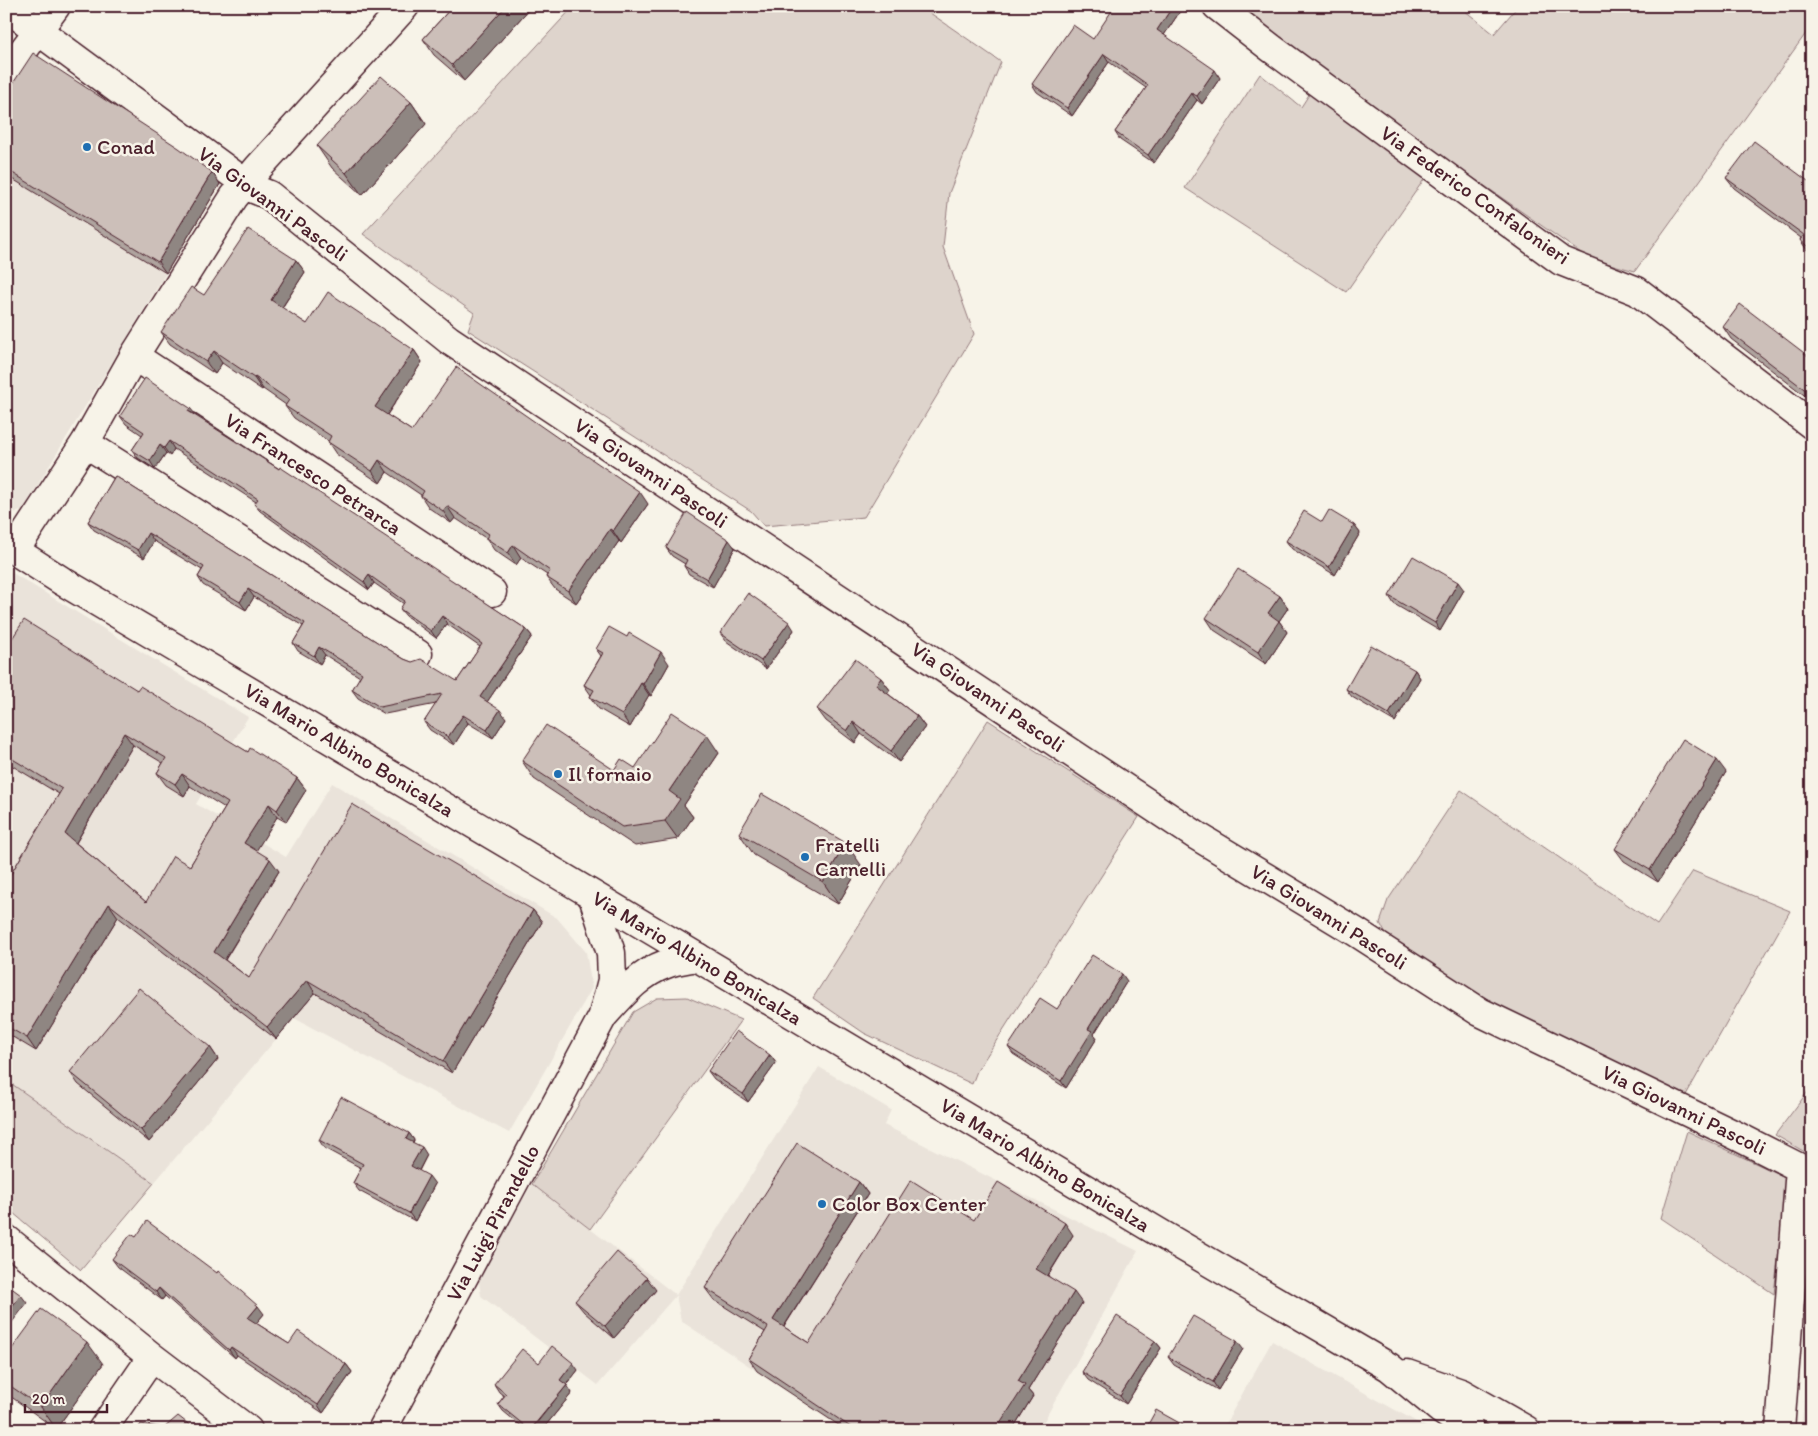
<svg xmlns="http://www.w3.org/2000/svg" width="1818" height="1436" viewBox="0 0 1818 1436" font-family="Itim,sans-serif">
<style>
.built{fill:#eae3da}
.green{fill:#ded4cc;stroke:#947a7c}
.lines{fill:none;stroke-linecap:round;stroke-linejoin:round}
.minor-casing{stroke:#4a1f2b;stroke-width:31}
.major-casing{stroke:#4a1f2b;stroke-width:31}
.minor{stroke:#f7f3e8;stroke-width:28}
.major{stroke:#f7f3e8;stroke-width:28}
.wall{fill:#afa49f;stroke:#4a1f2b;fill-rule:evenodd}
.shaded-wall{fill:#8f8682;stroke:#4a1f2b}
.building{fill:#ccbfb9;stroke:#4a1f2b;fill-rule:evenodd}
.poi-dot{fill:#1f6fb2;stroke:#f7f3e8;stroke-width:2}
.labels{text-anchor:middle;stroke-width:5;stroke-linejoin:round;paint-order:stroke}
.poi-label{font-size:21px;fill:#4a1f2b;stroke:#f7f3e8;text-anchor:start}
.street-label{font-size:21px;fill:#4a1f2b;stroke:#f7f3e8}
</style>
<rect width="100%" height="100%" fill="#f7f3e8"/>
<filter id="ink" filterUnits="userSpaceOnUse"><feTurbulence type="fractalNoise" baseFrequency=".02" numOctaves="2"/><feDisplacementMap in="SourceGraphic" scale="10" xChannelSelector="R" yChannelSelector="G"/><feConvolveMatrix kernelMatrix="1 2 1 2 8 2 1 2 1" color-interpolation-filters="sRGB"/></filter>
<g filter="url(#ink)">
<!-- built -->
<path class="built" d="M41,64l180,118 -199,329 -16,3v-396z
M6,569l242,148 -52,87 90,53 46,-74 225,135 29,34 6,36 -83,145 -215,-115 -140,165 -148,-103z
M819,1067l72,43 -7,15 254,126 -99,179h-193l-165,-109 -5,-26 -78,90 -117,-89 -3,-20 54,-92 144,111z
M1812,1314v116h-11z
M1272,1341l159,89h-209z"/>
<!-- green -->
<path class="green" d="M574,6h346l81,56 -52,131 -6,54 31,87 -110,183 -100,9 -13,-15 -283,-181 6,-17 -111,-79z
M1236,6h223l35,28 24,-28h294v19l-177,246 -47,-13 -215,-150z
M1260,74l41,33 9,-14 115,85 -79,114 -161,-104z
M988,720l151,97 -162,254 -5,13 -108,-51 -51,-35z
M1461,790l196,135 36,-54 97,40 -104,184 -178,-84 -118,-69 -10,-19 8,-23z
M687,997l54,23 -151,209 -58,-45 101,-172 24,-14z
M6,1080l148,103 -73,87 -75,-63z
M1812,1086v70l-37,-21z
M1687,1131l100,47 -13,116 -113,-76z"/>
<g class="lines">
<!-- minor casing -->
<g class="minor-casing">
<path id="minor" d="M1217,6l54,42 290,213 76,30 175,134
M6,7l228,168 10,10 25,10 180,145 748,496 159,96 124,80 255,123 65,33 -20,262
M6,74l50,-68
M134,356l358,236
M85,443l333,211
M15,550l70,-107 49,-87 100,-159 24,-29 147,-162
M593,897l18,56 1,27 -9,35
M6,1239l146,118 96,73
M102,1430l50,-73
M382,1430l221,-414c18,-20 37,-43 63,-52 10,-4 21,-5 31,-7"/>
</g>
<!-- major casing -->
<g class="major-casing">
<path id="major" d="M6,545l56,36 447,264 654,390 226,132 51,42 30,21
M1407,1374l54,19 65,37"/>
</g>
<!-- minor -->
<use href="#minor" class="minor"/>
<!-- major -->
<use href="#major" class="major"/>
</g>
<!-- wall -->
<path class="wall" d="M453,6h79l-68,75 -30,-26 -11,-16z
M1183,7l-19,28 56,43 -18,26 -5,-4 -43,63 -34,-23 -5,-8 31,-44 -37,-26 -37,54 -35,-24 -5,-8 61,-45z
M6,94l206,78 8,12 -54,89 -160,-98z
M411,102l15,22 -64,71 -30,-27 -15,-22z
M1726,178l86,6v70l-5,-4 -7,-10 1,-2 -67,-50z
M296,260l9,12 -23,36 25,16 107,26 8,12 -35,53 25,16 236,73 -27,39 -2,-2 -43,62 -21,-14 -9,-12 1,-2 -26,-17 -5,7 -22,-15 -7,-11 -32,-21 -4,5 -22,-15 -8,-12v-1l-34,-23 -7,11 -44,-29 -8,-12v-1l-34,-23 -9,-12 1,-1 -23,-16 -1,1 -40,-27 -7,11 -45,-30 -9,-12 43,-37z
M1723,327l89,32v42l-81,-62z
M196,415l330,214 6,7 -45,66 19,16 -13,20 -25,-15 -14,22 -24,-15 -6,-8 12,-18 -51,10 -27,-16 -6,-8 8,-13 -35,-22 -5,9 -22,-13 -5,-8 10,-17 -49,-29 -8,13 -43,-25 -5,-8 4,-7 -48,-29 -10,17 -50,-28 -6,-8 27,-46 289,183 53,22 23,-34 -33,-23 -11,14 -30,-22 -6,-7 4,-5 -30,-21 -5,7 -109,-79 -6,-7 2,-2 -82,-53 -4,7 -4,-3 -11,16 -17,-11 -6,-8 10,-15 -16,-11 -6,-8z
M1322,522l32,3 6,8 -25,42 -43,-26 -6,-8z
M666,548h69l-22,39 -24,-13 -5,-8 1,-2 -13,-8z
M1464,590l-24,41 -46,-27 -5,-8z
M1280,596l8,12 -9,13 8,11 -21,32 -52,-34 -8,-12z
M794,630l-28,39 -40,-28 -6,-8z
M6,648l131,42 111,62 49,26 9,12 -20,32 -9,-5 -21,33 23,21 -54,89 24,18 284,-68 9,12 -90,151 -137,-80 -39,46 -158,-122 -82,134 -30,-18v-151l53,-88 -53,-32zM133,745l30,18 -6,10 9,12 18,11 6,-10 35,22 -35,58 -44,36 -70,-59z
M596,649l73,15 -18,32 -2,-1 -19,32 -31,-18 -9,-12 1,-2 -7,-10 17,-29z
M1415,670l5,8 -25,44 -43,-25 -6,-8z
M881,678l9,12 -3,3 30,23 8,11 -26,35 -38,-28 -6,9 -29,-22 -9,-12z
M719,753l-35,52 9,12 -15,22 -43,7 -101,-67 -12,-18 92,9 21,-2z
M1726,772l-68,110 -34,-21 -9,-12z
M739,833l122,32 -23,39 -84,-49z
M1127,981l-33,53 3,4 -31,50 -53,-34 -5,-7 49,-38z
M210,1047l8,12 -69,83 -71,-58 -8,-12z
M770,1055l6,8 -28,39 -34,-23 -6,-8z
M409,1133l5,7 -1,3 14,12 -8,16 16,13 -20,37 -56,-30 -6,-8 8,-15 -37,-20 -5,-8z
M859,1182l9,12 -84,133 25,16 165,-123 99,15 -25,41 34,27 -54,87 5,6 -21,34h-166l-89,-59 -8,-12 16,-27 -51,-32 -9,-12z
M136,1237l128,77 -8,9 33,21 57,20 6,8 -29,41 -86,-58 -2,3 -70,-62 -3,4 -44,-33 -6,-8z
M656,1290l-42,48 -30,-26 -9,-11z
M1155,1341l6,7 -35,56 -38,-24 -6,-8z
M1243,1349l-25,41 -44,-25 -6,-8z
M6,1357l97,7 -47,65 -46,-33 -4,-5z
M539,1363l39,7 -12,15 6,8 -30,37h-16l-23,-19 -5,-7 6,-8 -5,-4 -5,-8z"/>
<!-- shaded-wall -->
<path class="shaded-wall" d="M506,6h26l-68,75 -12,-16z
M1173,6h10v1l-21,31 -5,-8z
M1104,54l5,8 -37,54 -5,-8z
M1215,70l5,8 -18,26 -5,-8z
M1191,93l6,7 -43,63 -6,-8z
M411,102l15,22 -64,71 -16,-22z
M212,172l8,12 -54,89 -8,-11z
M296,260l9,12 -26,40 -8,-12z
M414,350l8,12 -38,57 -9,-12z
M214,351l8,12 -7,11 -9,-12z
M255,377l8,12 -1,1 -8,-12z
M190,408l6,7 -8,-4z
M169,441l5,8 -4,7 -6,-8z
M160,445l6,8 -11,16 -5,-8z
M379,460l8,12 -7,11 -8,-12z
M640,492l8,12 -27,39 -8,-12z
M447,506l8,12 -4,5 -8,-12z
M1354,525l6,8 -25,42 -6,-8z
M610,529l9,12 -43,62 -8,-12z
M148,533l6,8 -10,17 -6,-8z
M729,540l6,8 -22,39 -6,-8z
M513,545l8,13 -5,7 -8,-12z
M369,575l5,8 -5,7 -5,-8z
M1458,582l6,8 -24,41 -5,-8z
M248,589l6,8 -8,13 -6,-8z
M1280,596l8,12 -9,13 8,11 -21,32 -8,-12 10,-39z
M442,616l5,8 -11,14 -5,-7z
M789,622l5,8 -28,39 -5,-8z
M526,629l6,7 -47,69 -5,-8z
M319,647l6,8 -5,9 -6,-8z
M661,652l8,12 -18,32 -8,-12z
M1415,670l5,8 -25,44 -6,-8z
M881,678l9,12 -5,7 -9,-12z
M641,683l8,12 -19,32 -8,-12z
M500,710l6,8 -13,20 -6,-8z
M463,715l5,8 -14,22 -6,-8z
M917,716l8,11 -26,35 -8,-11z
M853,722l8,12 -6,9 -8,-12z
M124,733l9,12 -59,101 -9,-12z
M707,735l12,18 -35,52 9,12 -15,22 -13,-18 4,-30z
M1717,760l9,12 -68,110 -8,-12z
M182,774l8,12 -6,10 -9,-12z
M297,778l9,12 -20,32 -9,-12z
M269,804l8,13 -24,39 -9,-13z
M846,843l15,22 -23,39 -15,-22z
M270,859l9,12 -57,93 -8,-12z
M109,904l9,13 -82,134 -9,-13z
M533,910l9,12 -90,151 -9,-12z
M1122,974l5,7 -33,53 3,4 -31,50 -5,-7 27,-52z
M307,980l8,13 -39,46 -9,-12z
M210,1047l8,12 -69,83 -8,-12z
M770,1055l6,8 -28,39 -5,-8z
M409,1133l5,7 -3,7 -5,-8z
M422,1147l5,8 -10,19 -6,-8z
M429,1176l6,8 -20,37 -6,-8z
M859,1182l9,12 -87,137 -8,-11z
M1065,1223l8,12 -28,45 -9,-11z
M647,1278l9,12 -42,48 -9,-12z
M159,1288l6,8 -3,4 -6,-8z
M1074,1292l8,11 -54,87 5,6 -21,34h-16l22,-49z
M21,1295l6,8 -21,27v-16z
M258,1306l6,8 -10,12 -6,-8z
M1155,1341l6,7 -35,56 -6,-8z
M1237,1341l6,8 -25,41 -5,-8z
M87,1342l16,22 -47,65 -15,-22z
M231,1347l6,8 -2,3 -6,-8z
M573,1363l5,7 -13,17 -5,-7z
M346,1364l6,8 -29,41 -5,-8z
M567,1385l5,8 -30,37h-11z
M1183,1425l3,5h-6z"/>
<!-- building -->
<path class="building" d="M453,6h53l-54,59 -29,-26z
M1115,6h58l-16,24 58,40 -18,26 -6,-3 -43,62 -33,-23 33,-47 -44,-31 -37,54 -35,-24 41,-59 20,14z
M33,53l146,95 33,24 -54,90 -152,-93v-75z
M381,76l30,26 -65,71 -29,-27z
M1754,141l58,43v3l-3,4 3,2v57l-12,-10 4,-5 -78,-57z
M248,229l48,31 -25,40 36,24 21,-32 86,58 -39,57 37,24 44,-64 105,73 1,-1 78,53 -27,39 -3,-2 -42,62 -22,-14 4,-6 -37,-26 -5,8 -22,-15 3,-4 -42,-28 -4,5 -22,-15 3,-5 -45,-31 -7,11 -44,-29 3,-6 -46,-30 4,-6 -34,-23 -1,1 -40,-27 -8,11 -45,-30 30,-45 13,8z
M1740,304l72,55v36l-89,-68z
M145,378l45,30 -2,3 91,58 1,-2 246,162 -46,68 20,13 -13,20 -24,-15 -15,22 -24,-15 18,-28 -62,13 -28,-17 10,-17 -43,-26 -5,9 -21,-13 12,-20 -57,-34 -8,13 -42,-25 6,-10 -56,-34 -10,17 -50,-28 27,-46 289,183 8,3 9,-3 36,22 25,-37 -40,-28 -11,15 -31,-22 5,-8 -36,-26 -5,7 -110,-78 4,-5 -89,-58 -5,7 -4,-3 -10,16 -18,-11 12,-18 -24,-16z
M1329,510l25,15 -25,42 -43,-26 18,-30 18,11z
M687,512l42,28 -22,39 -23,-13 3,-6 -21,-12z
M1413,556l45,26 -23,41 -46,-27z
M1238,569l42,27 -12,17 11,8 -21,31 -52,-34z
M748,593l41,29 -28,39 -41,-28z
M24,620l113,70 3,-4 108,66 2,-4 47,30 -20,32 -8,-6 -25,39 26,16 -56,93 35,26 103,-174 181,106 -90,151 -136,-81 -40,47 -158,-123 -82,134 -21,-12v-144l56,-93 -56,-34v-107zM124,733l42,25 -9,15 18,11 7,-10 46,29 -38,63 -17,-10 -27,46 -81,-68z
M609,627l18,10 2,-4 32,19 -18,32 -2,-1 -19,32 -32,-18 4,-7 -10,-5 19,-32 -7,-4z
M1371,645l44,25 -26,44 -43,-25z
M855,659l26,19 -5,7 41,31 -26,35 -38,-29 -6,9 -30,-22z
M672,712l35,23 -38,56 11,8 -15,22 -43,6 -100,-66 24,-36 68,45 7,-11 14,9z
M1683,739l34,21 -67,110 -35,-21z
M762,794l84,49 -23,39 -84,-49z
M1092,955l30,19 -34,55 4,2 -31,50 -53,-34 32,-49 17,11z
M139,988l71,59 -69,83 -71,-58z
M736,1031l34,24 -27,39 -35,-23z
M341,1097l68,36 -3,6 16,8 -11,19 18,10 -20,37 -56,-30 10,-19 -44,-24z
M797,1143l62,39 -86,138 36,23 102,-163 63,40 24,-38 67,41 -29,46 38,23 -56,89 7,4 -29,45h-141l-106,-71 19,-32 -63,-39z
M147,1221l70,52 1,-2 40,35 -10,12 41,26 9,-13 48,33 -28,41 -87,-58 -2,3 -70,-62 -3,4 -44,-33 19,-25 5,3z
M617,1252l30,26 -42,48 -30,-25z
M6,1284l15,11 -15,19z
M41,1309l46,33 -46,65 -35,-24v-26z
M1117,1316l38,25 -35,55 -38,-24z
M1193,1316l44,25 -24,41 -45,-25z
M552,1346l21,17 -13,17 7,5 -37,45 -32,-26 8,-10 -12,-10 28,-35 17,14z
M1156,1410l27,15 -3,5h-35z
M178,1416l18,14h-59l4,-6 23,4z"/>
</g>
<!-- markers -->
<g class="poi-dot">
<circle cx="87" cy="147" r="5"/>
<circle cx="558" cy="774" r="5"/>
<circle cx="805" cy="857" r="5"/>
<circle cx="822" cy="1204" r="5"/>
</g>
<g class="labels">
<!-- poi labels -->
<g class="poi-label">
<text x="97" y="154">Conad</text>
<text x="568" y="781">Il fornaio</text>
<text x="815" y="852">Fratelli<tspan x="815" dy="24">Carnelli</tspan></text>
<text x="832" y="1211">Color Box Center</text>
</g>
<!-- street labels -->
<g class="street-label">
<text transform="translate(1475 195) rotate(35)" y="7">Via Federico Confalonieri</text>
<text transform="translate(273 204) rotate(36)" y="7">Via Giovanni Pascoli</text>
<text transform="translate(651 473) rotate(34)" y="7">Via Giovanni Pascoli</text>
<text transform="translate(313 474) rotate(33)" y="7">Via Francesco Petrarca</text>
<text transform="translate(988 697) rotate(34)" y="7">Via Giovanni Pascoli</text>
<text transform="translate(349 750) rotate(31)" y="7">Via Mario Albino Bonicalza</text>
<text transform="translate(1329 917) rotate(32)" y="7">Via Giovanni Pascoli</text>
<text transform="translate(697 958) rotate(31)" y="7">Via Mario Albino Bonicalza</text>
<text transform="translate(1684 1110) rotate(26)" y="7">Via Giovanni Pascoli</text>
<text transform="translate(1045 1165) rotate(31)" y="7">Via Mario Albino Bonicalza</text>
<text transform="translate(493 1223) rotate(-62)" y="7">Via Luigi Pirandello</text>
</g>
</g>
<!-- margin -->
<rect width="1818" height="1436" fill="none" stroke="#f7f3e8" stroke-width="25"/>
<rect x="12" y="12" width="1793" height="1411" fill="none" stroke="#4a1f2b" stroke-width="2" filter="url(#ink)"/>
<!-- scale -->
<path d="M25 1404v8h82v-8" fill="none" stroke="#4a1f2b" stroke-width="2.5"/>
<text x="32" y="1404" font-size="15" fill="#4a1f2b" stroke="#f7f3e8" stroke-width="4" paint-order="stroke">20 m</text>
</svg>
